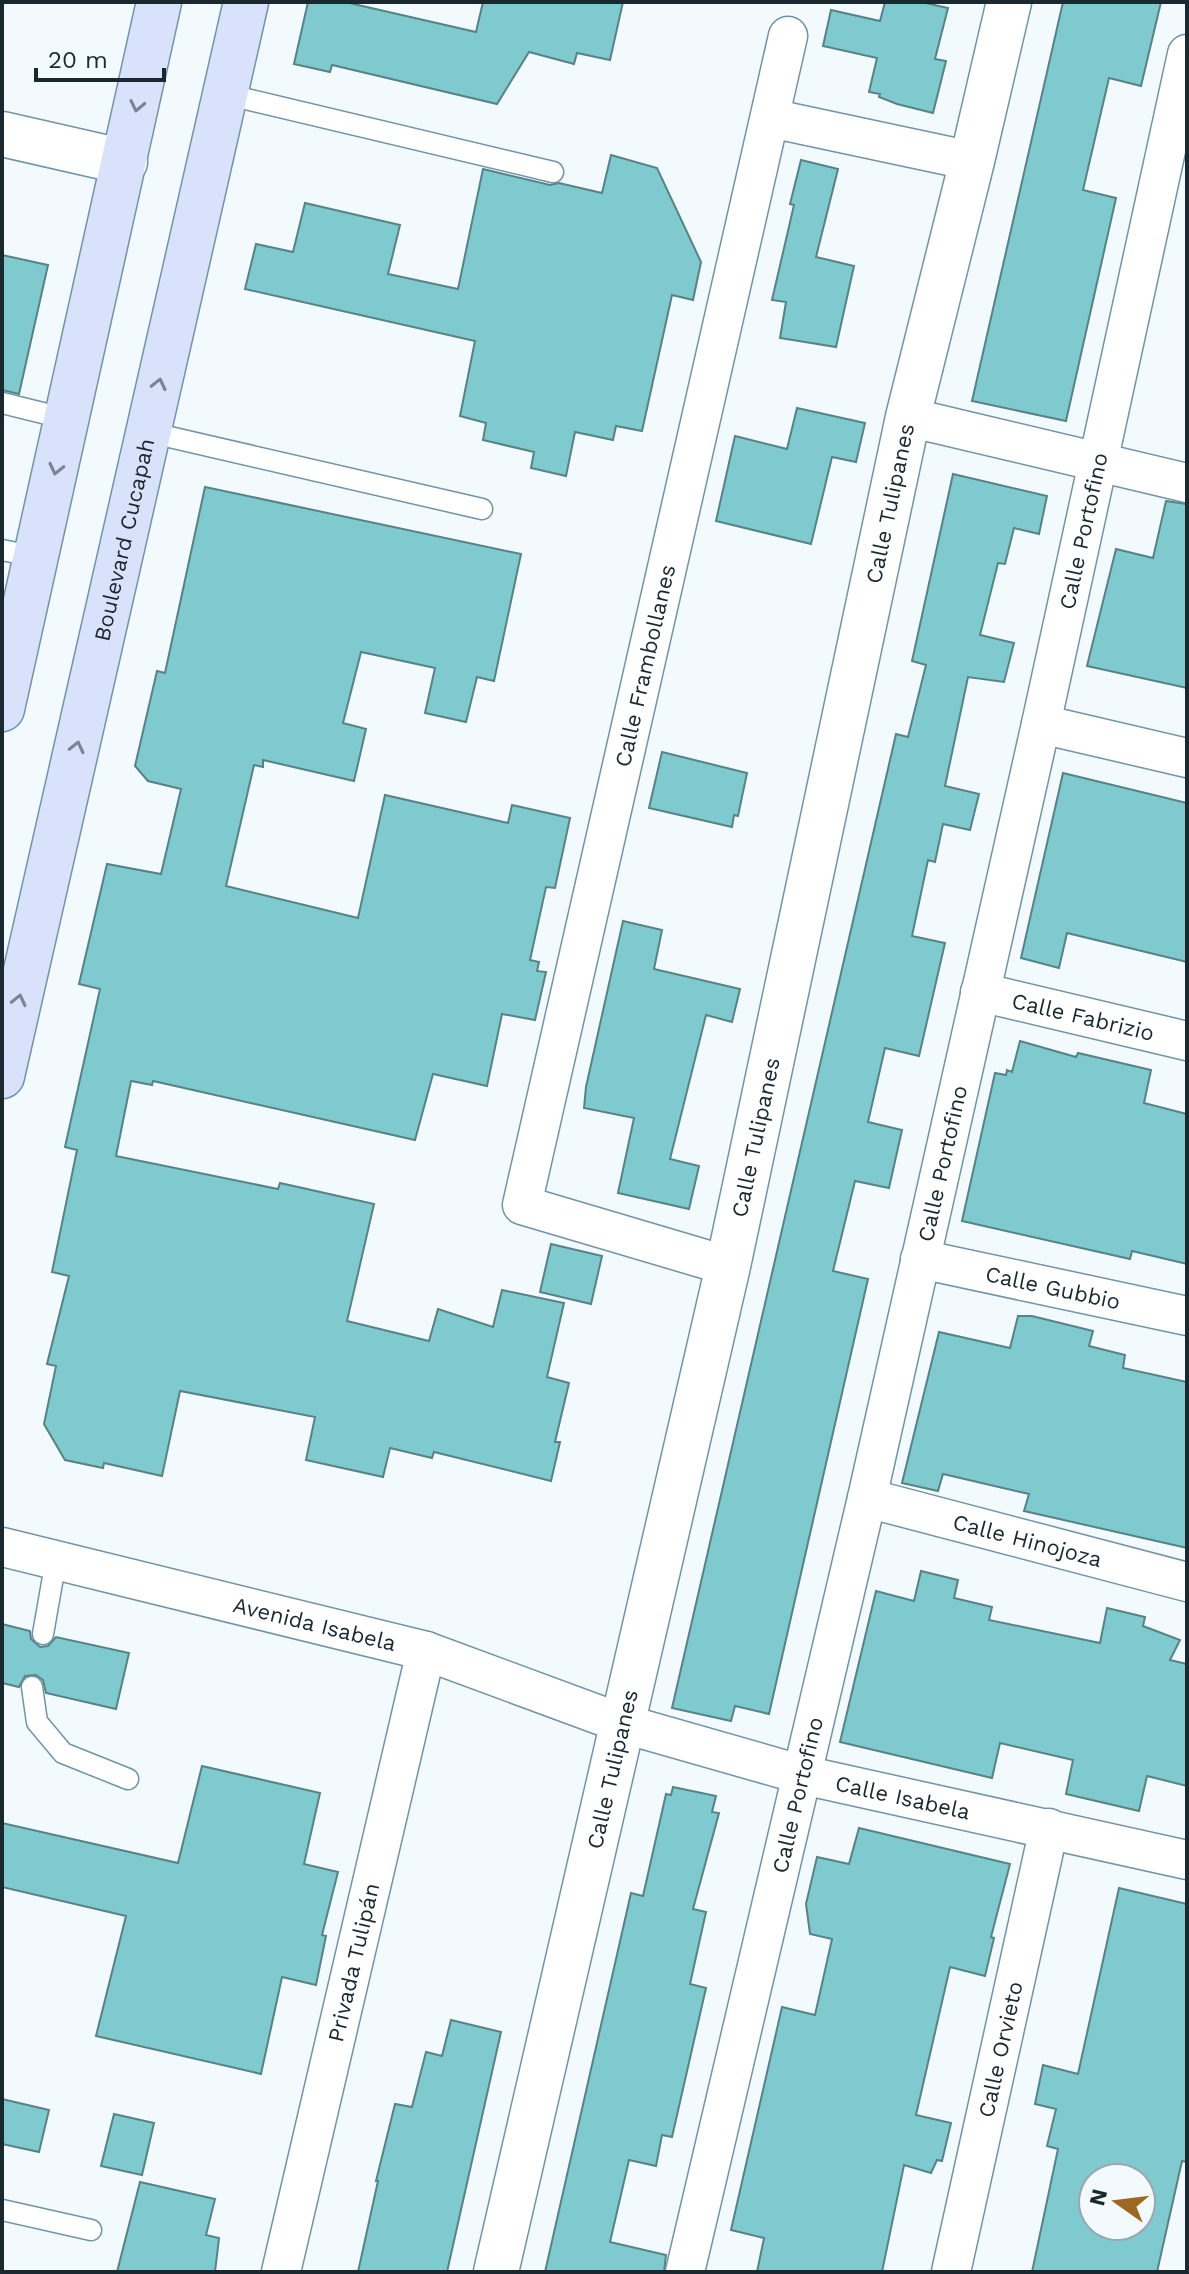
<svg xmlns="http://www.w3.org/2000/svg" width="1189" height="2274" viewBox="0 0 1189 2274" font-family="'Work Sans',sans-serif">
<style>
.building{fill:#7fcace;stroke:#568385;stroke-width:2;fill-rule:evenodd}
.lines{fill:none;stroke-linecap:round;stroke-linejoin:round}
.service-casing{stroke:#7194a8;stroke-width:23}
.minor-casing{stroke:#7194a8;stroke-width:41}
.tertiary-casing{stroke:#7194a8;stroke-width:47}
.secondary-casing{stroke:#7194a8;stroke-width:47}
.service{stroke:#fff;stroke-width:20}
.minor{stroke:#fff;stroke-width:38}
.tertiary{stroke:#fff;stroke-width:44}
.secondary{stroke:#d8e2fa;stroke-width:44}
.oneway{stroke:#798595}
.labels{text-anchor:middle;stroke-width:6;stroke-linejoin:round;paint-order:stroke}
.street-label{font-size:22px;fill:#1a2830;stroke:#f2fafe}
</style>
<rect width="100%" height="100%" fill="#f2fafe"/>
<!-- building -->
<path class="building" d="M308,2h37l131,30 7,-30h140l-13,58 -33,-7 -3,11 -45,-12 -32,52 -165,-39 -2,7 -36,-8z
M885,2h36l27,6 -13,51 11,2 -13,52 -36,-9 -18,-7 1,-3 -11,-2 8,-34 -54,-12 8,-36 49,11z
M1063,2h98l-20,84 -32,-8 -26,112 33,8 -50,223 -94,-20z
M611,155l46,13 44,94 -8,38 -21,-5 -30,136 -26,-5 -3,14 -38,-8 -9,44 -35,-8 3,-16 -51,-12 3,-17 -26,-7 15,-75 -230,-52 11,-45 37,8 12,-49 95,22 -12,49 70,15 25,-120 67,16 9,-2 43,10z
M801,160l37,9 -22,88 38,9 -18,81 -56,-9 6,-36 -14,-2 22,-95 -4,-1z
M2,255l46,10 -29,129 -17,-4z
M797,408l68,15 -9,39 -24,-5 -21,87 -95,-23 19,-85 52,13z
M953,474l94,22 -8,38 -25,-6 -9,36 -7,-1 -18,72 34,8 -10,39 -36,-5 -23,109 34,8 -9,36 -27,-6 -8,38 -7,-2 -16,76 33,7 -26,113 -34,-8 -17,74 34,8 -13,58 -34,-7 -22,90 35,8 -99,435 -34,-8 -4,15 -59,-13 224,-974 12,3 18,-72 -14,-4z
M205,487l316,67 -27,127 -17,-4 -11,45 -41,-9 10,-45 -74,-16 -18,71 23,6 -12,52 -91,-21v7l-9,-2 -28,121 132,32 27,-123 123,28 4,-18 58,13 -15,70 -9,-1 -16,73 9,2 -2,9 9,1 -11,48 -33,-6 -15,72 -54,-12 -18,66 -262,-59 -1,4 -21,-4 -15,75 162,33 2,-6 94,21 -27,117 82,20 9,-32 55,18 9,-37 62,13 -17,74 22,6 -14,59h5l-9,39 -117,-29 -2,6 -42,-10 -7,29 -77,-17 9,-43 -135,-26 -18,85 -58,-13 -1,5 -38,-8 -21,-36 12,-58 -9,-2 22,-88 -17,-4 25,-122 -12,-3 35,-158 -21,-5 28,-120 54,10 20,-85 -33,-8 -13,-15 22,-95 8,2z
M1166,501l21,3v184l-100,-22 29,-117 37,9z
M662,752l85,21 -9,43 -4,-1 -2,12 -83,-19z
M1063,773l124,30v159l-120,-29 -8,35 -38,-10z
M623,921l39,9 -8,39 86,20 -8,33 -26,-7 -36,144 29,7 -10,43 -71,-16 16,-75 -50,-10 2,-21z
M1020,1041l56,16 2,-4 73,17 -7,33 43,11v150l-55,-13 -2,8 -168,-38 33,-148 11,2 1,-5 5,2z
M551,1244l51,12 -11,48 -51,-12z
M1018,1316h14l61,15 -4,15 36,9 -2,13 64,14v166l-163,-37 5,-17 -86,-20 -5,17 -36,-8 37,-151 71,16z
M921,1571l37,9 -4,18 38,9 -3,13 111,23 7,-35 38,9 -2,9 37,14 -10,20 17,4v122l-40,-10 -8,35 -73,-17 7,-34 -73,-17 -8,35 -152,-36 36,-151 38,10z
M2,1624l28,7 1,8 9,8 8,-1 8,-9 73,16 -13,56 -70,-16 -3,-13 -7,-5 -11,1 -6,11 -17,-4z
M202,1766l118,27 -16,71 34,8 -16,63 4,1 -10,49 -34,-8 -21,97 -165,-38 30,-120 -124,-29v-64l176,40z
M673,1787l43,9 -4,16 7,1 -26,96 13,3 -16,72 16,4 -34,149 -10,-2 -6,31 -27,-6 -19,82 56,13 -2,17h-119l86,-379 12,3 23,-102 5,1z
M859,1828l151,36 -19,73 3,1 -9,38 -35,-9 -34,148 35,8 -9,38 -5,-1 -6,13 -27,-8 -22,107h-125l7,-34 -33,-8 51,-223 33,8 17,-76 -22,-5 -4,-30 11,-47 32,7z
M1119,1888l68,16v258l-5,-1 -25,111h-125l26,-123 -11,-3 9,-37 -21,-5 8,-39 35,9zM1093,2178h48v48h-48z
M451,2020l50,12 -54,240h-89l20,-91h-2l19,-77 17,3 14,-55 16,4z
M2,2099l47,11 -10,42 -37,-8z
M114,2114l40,9 -12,52 -41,-9z
M140,2182l75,17 -9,36 13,3 -4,34h-98z"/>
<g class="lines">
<!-- service casing -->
<g class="service-casing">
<path id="service" d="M225,94l328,78
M2,403l65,16
M148,432l334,77
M2,550l34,7
M43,1634l13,-74
M32,1687l5,35 26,31 65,26
M2,2210l89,20"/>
</g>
<!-- minor casing -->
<g class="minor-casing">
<g id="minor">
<path d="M770,118l202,43"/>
<path d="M908,417l279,66"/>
<path d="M1041,724l146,34"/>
<path id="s1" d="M980,992l207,49"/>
<path id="s2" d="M920,1259l267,57"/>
<path id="s3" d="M728,1266l-206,-61 266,-1169"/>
<path id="s4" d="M867,1498l320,84"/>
<path id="s5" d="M2,1547l424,104 195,72 182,52 384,85"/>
<path id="s6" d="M281,2272l145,-621"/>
<path id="s7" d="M685,2272l182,-774 174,-774 146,-670"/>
<path id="s8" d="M951,2272l98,-444"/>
</g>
</g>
<!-- tertiary casing -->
<g class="tertiary-casing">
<g id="tertiary">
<path d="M2,134l123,28"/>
<path id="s9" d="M496,2272l232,-1006 180,-849 64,-256 37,-159"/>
</g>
</g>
<!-- secondary casing -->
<g class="secondary-casing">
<g id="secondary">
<path d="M2,709l157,-707"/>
<path id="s10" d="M2,1076l244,-1074"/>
</g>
</g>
<!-- service -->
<use href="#service" class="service"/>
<!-- minor -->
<use href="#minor" class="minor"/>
<!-- tertiary -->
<use href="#tertiary" class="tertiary"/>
<!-- secondary -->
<use href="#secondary" class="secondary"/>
</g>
<!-- one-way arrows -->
<defs><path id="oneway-chevron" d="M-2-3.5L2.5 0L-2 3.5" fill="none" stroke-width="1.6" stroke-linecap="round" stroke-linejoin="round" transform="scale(2)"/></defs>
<g class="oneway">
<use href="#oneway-chevron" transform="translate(137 106) rotate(102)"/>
<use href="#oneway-chevron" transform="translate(159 384) rotate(-77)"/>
<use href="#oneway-chevron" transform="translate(56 469) rotate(103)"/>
<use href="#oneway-chevron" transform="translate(77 747) rotate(-77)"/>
<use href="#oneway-chevron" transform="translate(19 1000) rotate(-77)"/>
</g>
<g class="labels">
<!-- street labels -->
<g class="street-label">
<text dy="8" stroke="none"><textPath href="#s9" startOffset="1812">Calle Tulipanes</textPath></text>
<text dy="8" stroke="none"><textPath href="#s7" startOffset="1786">Calle Portofino</textPath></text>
<text dy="8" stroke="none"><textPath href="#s10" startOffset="550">Boulevard Cucapah</textPath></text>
<text dy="8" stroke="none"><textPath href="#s3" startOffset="768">Calle Frambollanes</textPath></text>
<text dy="8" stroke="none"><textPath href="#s1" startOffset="106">Calle Fabrizio</textPath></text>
<text dy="8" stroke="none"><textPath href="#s9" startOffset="1164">Calle Tulipanes</textPath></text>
<text dy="8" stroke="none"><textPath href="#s7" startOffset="1138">Calle Portofino</textPath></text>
<text dy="8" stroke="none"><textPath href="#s2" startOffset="136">Calle Gubbio</textPath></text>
<text dy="8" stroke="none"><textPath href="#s4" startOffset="166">Calle Hinojoza</textPath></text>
<text dy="8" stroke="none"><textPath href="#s5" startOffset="322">Avenida Isabela</textPath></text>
<text dy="8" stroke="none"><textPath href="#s9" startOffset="516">Calle Tulipanes</textPath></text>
<text dy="8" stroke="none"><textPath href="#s7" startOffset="490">Calle Portofino</textPath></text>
<text dy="8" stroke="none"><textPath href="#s5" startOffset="936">Calle Isabela</textPath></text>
<text dy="8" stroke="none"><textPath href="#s6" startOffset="318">Privada Tulipán</textPath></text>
<text dy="8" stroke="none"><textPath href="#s8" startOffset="228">Calle Orvieto</textPath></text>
</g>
</g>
<!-- border -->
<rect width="1189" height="2274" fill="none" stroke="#1a2830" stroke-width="8"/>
<!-- north arrow -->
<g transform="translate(1117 2202) rotate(284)"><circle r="38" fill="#f2fafe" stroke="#9ca6ac" stroke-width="2"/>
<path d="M0-6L14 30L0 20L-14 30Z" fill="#9d6721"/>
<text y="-12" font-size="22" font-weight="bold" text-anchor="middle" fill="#1a2830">N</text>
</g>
<!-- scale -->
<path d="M36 68v12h128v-12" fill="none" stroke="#1a2830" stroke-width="4"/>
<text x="48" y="68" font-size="24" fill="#1a2830" stroke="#f2fafe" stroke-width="6" paint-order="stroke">20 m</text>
</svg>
